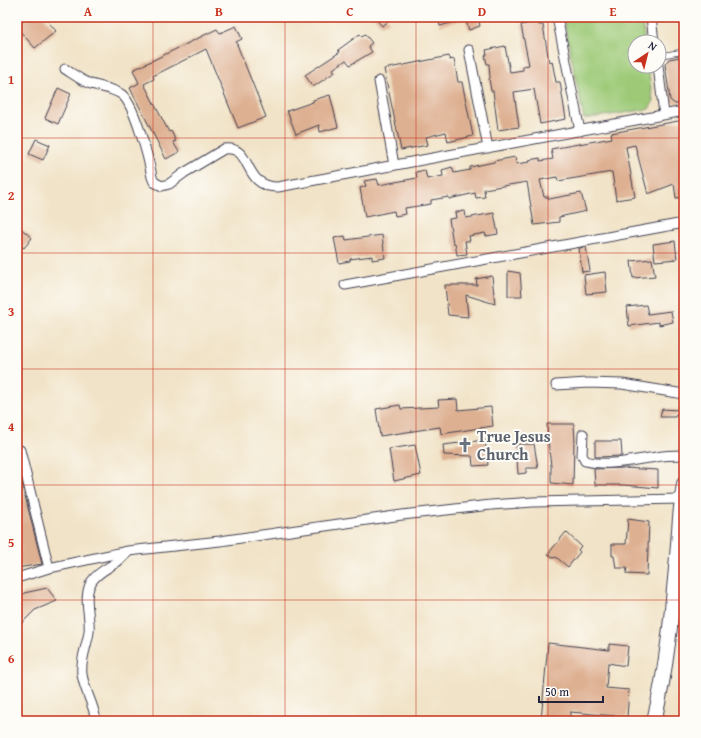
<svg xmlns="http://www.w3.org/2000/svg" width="701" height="738" viewBox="0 0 701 738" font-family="'Gentium Book Plus',serif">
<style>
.green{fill:#9eca78;stroke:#60765a}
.building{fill:#deb092}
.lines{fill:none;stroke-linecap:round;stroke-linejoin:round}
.lane-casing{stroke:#413f50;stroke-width:6}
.street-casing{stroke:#413f50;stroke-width:11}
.primary-casing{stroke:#413f50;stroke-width:16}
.lane{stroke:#fff;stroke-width:4.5}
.street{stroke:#fff;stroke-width:9}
.primary{stroke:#fff;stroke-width:14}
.grid{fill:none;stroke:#c8321e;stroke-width:1;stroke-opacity:0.55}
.labels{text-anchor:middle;stroke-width:4;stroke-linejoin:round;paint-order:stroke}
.worship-label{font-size:16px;font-weight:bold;fill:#5b616d;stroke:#fdfcf7;text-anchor:start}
.neatline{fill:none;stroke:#c8321e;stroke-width:1.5}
.grid-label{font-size:13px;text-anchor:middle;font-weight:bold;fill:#c8321e}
</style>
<rect width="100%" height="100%" fill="#fdfcf7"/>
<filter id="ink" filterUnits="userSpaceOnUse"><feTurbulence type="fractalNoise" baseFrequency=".025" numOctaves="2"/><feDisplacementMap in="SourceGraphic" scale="8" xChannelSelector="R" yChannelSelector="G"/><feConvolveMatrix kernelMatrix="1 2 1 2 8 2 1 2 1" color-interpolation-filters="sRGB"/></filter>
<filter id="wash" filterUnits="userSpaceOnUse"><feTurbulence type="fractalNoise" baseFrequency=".012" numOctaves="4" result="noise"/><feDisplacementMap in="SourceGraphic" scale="16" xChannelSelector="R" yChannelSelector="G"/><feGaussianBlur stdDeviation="0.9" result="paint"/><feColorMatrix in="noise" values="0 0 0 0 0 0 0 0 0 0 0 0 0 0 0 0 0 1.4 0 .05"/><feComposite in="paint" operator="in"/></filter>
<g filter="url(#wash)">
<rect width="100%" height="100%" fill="#f1e3c7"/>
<!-- green -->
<path class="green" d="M563,17h78l4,25h-10v24h13l5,36 -4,7 -65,10z"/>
<g id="blocks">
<!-- building -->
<path class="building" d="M28,17h16l12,14 -21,17 -18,-20v-2z
M374,17h12l3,4 -7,5z
M438,17h40l2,9 -11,4 -4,-12v1l-25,7z
M538,21l1,4h4l6,37 3,-1 4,21h4l6,37 -26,5 -6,-35 -20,3 5,35 -21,3 -5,-39h-2l-2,-12 1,-1 -1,-14h-2l-2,-9h2l-1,-5 19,-4 5,26 13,-2v-4l6,-1 -8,-40z
M236,26l6,13 -6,3 30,75 -28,11 -32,-79 -47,24 -6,3 1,3 -10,5 25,48 2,-1 5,10 -3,1 6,10 -13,7 -36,-71 9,-5 -6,-13 84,-41 3,4z
M360,34l2,2 3,-2 7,9 -4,3 4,6 -22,13 -4,-5 -13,9 2,3 -22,15 -8,-12 35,-23 -2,-2z
M449,56l1,4 4,-1 4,23h4l11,54 -25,6 -2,-10 -20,5 2,8 -27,5 -17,-81z
M680,57l4,4v42l-9,1 -5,-4 -5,-36 4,-5z
M58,88l13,6 -13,30 -13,-6z
M330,95l8,32 -18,5 -1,-7 -23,9 -9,-23 26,-9v-2z
M684,120v77l-8,1 -2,-14 -26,10 -13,-49 -9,2 9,50 -19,3 -4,-28 -54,9 -1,-4 -17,3 4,17h4l1,2 32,-6 5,18 -27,6v5l-25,3 -7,-43 -43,7 1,8 -9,1 -1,-5 -26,6v-2l-18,3v4l-26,4 1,6 -11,2 -1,-5 -29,6 -5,-29 6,-2 -2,-5 13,-2 2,6 38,-7 -1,-6 9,-2 2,9 16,-3 -1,-6 10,-3 2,6 16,-3v-3l24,-5v-1l21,-4 1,7 14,-2 -1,-2 11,-2v3l13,-2 -2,-10 61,-11 -1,-5z
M36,139l14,6 -7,15 -14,-6z
M465,211l1,7 28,-5 4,21 -12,2 -1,-3 -16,3 1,5h-5l2,13 -10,1 -2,-12h-2l-4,-24 7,-1 -1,-6z
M17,225l15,13 -8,10 -7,-4z
M382,235l3,23 -13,2v-4l-22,3v2l-11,2 -5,-25 11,-2 1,4z
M675,241l2,18 -22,2 -2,-17z
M586,247l4,24 -8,1 -3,-24z
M652,259l3,17 -22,2 -2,-17z
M508,271l12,2 2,23h-14z
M605,272l2,20 -21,2 -2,-19z
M492,276l3,28 -29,-9 2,22 -20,-2 -3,-30h32l-1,-6z
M646,305l2,9 23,-3 2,11 -14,3v-3l-30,4 -2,-19z
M457,399l1,11 33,-3 2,19 -52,8 -1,-7 -60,9 -4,-27 24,-4 1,4 38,-2 -1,-7z
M662,409l17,1 -4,7h-15z
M547,424h27l1,18h-1l-1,43 -22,-2v-17l-3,-25z
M485,440l3,25 -15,1 -1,-10 -28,-1 -1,-10z
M595,441h26l1,15 -27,1z
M516,444h18l4,24h-12v5l-8,1z
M415,445l6,30 -27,6 -5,-32z
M17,468h1l24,96 -25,4z
M624,468l34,2v18l-34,-3h-29l-1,-16z
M628,519l21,3 -2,53 -21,-1 1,-6h-11l-2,-12h-2v-12h14z
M566,532l15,14 -3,4 2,2 -12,15 -12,-10 -2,1 -6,-4z
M47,588l10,13 -22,9 -18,18v-27l7,-8z
M548,643l61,7v-6l19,2 -2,20 -18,-3 -2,25 23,2 -2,27 -57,-5v9h-29z"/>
</g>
</g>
<g filter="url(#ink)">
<use href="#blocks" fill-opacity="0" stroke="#413f50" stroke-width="1"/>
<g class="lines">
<!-- lane casing -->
<g class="lane-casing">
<path id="lane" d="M659,56l22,-4 3,1"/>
</g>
<!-- street casing -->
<g class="street-casing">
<path id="street" d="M557,17l23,114
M651,17l3,25
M469,50l19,98
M658,66l6,48
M65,69c8,5 17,12 26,15 10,3 21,4 30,10 13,8 28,66 31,83l2,5 8,4 7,-2 15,-11 40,-24c30,-4 17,38 54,38l406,-76
M379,81l15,84
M345,285l339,-62
M556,385l32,-2 34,1 62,10
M583,434l-1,21 3,6c23,6 48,-1 71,-4 9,-2 19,-2 28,-2
M20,450l29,118
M17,578l32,-10 79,-17 92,-10 182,-26 89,-10 42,-3 148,-3
M96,721c-2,-17 -12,-31 -14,-47 -2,-14 5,-28 7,-42 2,-17 -7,-35 3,-51 6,-9 16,-13 25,-19 4,-3 7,-7 11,-10"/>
</g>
<!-- primary casing -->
<g class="primary-casing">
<path id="primary" d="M654,721c13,-53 18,-109 23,-164 2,-24 3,-49 7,-73"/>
</g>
<!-- lane -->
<use href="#lane" class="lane"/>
<!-- street -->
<use href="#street" class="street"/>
<!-- primary -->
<use href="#primary" class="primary"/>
</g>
</g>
<!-- grid -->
<path class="grid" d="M153,17v704M285,17v704M416,17v704M548,17v704M17,138h667M17,253h667M17,369h667M17,485h667M17,600h667"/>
<!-- icons -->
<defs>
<g id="church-bare" transform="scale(1.2)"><path d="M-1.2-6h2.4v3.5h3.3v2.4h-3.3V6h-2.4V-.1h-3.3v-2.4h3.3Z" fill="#6b7280" stroke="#fdfcf7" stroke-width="2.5" paint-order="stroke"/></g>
</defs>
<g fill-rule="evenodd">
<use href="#church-bare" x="465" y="445"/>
</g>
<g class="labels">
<!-- worship labels -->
<g class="worship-label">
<text x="477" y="442">True Jesus<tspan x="477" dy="18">Church</tspan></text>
</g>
</g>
<!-- margin -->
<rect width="701" height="738" fill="none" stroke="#fdfcf7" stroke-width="44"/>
<!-- north arrow -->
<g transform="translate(647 54) rotate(35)"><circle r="19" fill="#fdfcf7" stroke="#a5a5ac"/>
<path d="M0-3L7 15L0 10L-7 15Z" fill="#c8321e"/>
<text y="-6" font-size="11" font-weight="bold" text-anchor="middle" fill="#22223b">N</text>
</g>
<!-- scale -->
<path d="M539 696v6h64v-6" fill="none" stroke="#22223b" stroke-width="2"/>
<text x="545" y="696" font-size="12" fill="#22223b" stroke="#fdfcf7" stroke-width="3" paint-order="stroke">50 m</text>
<rect x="22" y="22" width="657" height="694" class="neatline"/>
<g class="grid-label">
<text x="88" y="16">A</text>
<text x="219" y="16">B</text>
<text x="350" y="16">C</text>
<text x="482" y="16">D</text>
<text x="613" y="16">E</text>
<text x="11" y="84">1</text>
<text x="11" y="200">2</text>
<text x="11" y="316">3</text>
<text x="11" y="431">4</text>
<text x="11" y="547">5</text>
<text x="11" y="663">6</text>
</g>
</svg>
